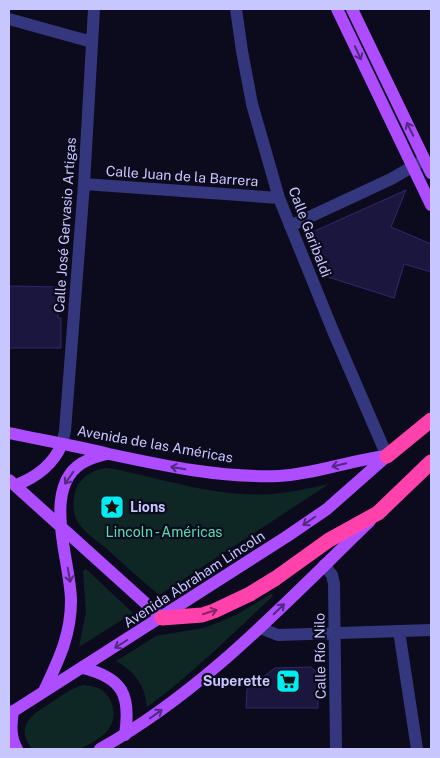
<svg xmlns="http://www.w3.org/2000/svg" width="440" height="758" viewBox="0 0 440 758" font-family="'Public Sans',sans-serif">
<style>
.green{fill:#0e2724}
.building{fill:#1b163e;stroke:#30286b}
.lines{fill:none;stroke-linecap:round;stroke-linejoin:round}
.street{stroke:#34377d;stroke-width:12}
.primary{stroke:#ae4dff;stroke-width:12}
.highway{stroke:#ff41ac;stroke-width:15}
.oneway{stroke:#552983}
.oneway2{stroke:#862664}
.labels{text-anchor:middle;stroke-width:4.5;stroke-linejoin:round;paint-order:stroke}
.street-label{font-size:14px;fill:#c8c6ff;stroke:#0c0b1d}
.poi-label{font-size:14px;font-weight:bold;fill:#c8c6ff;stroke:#0c0b1d;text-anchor:start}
.park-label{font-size:14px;fill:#51e1b1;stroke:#0c0b1d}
</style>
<rect width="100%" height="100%" fill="#0c0b1d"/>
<!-- green -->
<path class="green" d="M106,468l9,1c51,11 105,29 158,25 19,-2 38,-6 56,-10l-168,110h-3c-18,-15 -35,-30 -52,-46 -10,-8 -24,-17 -30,-29 -4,-10 -3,-25 2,-34 7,-11 16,-15 28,-17z
M86,569l47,44 -54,34 7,-35 -3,-41z
M271,594l2,2c-41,38 -81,78 -126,111 -2,-22 -12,-35 -31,-46l40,-25 47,-8 17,-6 18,-8z
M83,685c7,1 13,1 19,5 12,9 16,29 5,41 -6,7 -19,15 -29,18 -10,3 -35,0 -46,0 -19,-25 3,-36 23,-49 9,-6 17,-12 28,-15z"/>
<!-- building -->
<path class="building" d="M406,190l-15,37 40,17v28l-27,-8 -10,34 -66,-21 -20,-43z
M9,286l50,1 -1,31h3v30h-52z
M311,667l7,7v34h-72l1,-19 28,-21z"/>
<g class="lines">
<!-- street -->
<path class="street" d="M236,9l6,42 10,53 27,94 54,133 54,125
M9,19l83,23
M84,184l195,14
M290,226l101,-47 33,-19
M62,444l3,-13 19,-247 10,-175
M324,565l8,10 2,9 2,165
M260,628l18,7 153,-5
M399,631l18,118"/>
<!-- primary -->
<path class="primary" d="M337,9l94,196
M352,9l79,164
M9,433c33,7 67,13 100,21 56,12 112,24 170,22 37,-2 71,-16 108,-20
M9,480l153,138
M16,485c21,-8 37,-20 46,-41
M83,668c40,10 48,27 42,67
M44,691c14,-30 27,-55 27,-90 0,-40 -33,-120 17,-141 6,-3 12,-4 18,-6
M13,711c-2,14 -3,26 4,38
M9,714l277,-177 41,-28 60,-53
M100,749c104,-58 185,-146 270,-228"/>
<!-- highway -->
<path class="highway" d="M387,456l44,-36
M162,618l40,-3 12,-4 36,-17 26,-16 53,-38 49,-27 53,-51"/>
</g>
<!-- one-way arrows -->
<defs><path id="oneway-shaft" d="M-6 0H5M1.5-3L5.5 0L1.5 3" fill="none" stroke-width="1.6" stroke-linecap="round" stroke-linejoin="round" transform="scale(1.25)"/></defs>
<g class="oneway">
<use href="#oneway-shaft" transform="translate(358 53) rotate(65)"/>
<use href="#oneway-shaft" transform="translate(410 129) rotate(-116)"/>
<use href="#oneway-shaft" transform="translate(339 465) rotate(166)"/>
<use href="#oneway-shaft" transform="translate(178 468) rotate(-170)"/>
<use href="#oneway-shaft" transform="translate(69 478) rotate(125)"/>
<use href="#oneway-shaft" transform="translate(309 521) rotate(145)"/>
<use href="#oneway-shaft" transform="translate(69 575) rotate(80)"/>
<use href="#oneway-shaft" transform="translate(279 609) rotate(-44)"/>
<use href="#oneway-shaft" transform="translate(121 644) rotate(148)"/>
<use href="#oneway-shaft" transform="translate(156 714) rotate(-36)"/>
</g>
<use class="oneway2" href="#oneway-shaft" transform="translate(210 612) rotate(-18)"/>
<!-- icons -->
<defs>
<g id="sight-square" transform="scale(1.25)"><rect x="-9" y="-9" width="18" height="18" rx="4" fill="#00edf1" stroke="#0c0b1d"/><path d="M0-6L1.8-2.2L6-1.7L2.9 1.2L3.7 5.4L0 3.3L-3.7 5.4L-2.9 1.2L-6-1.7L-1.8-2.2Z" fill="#111"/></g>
<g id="supermarket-square" transform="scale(1.25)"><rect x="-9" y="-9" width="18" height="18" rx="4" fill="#00edf1" stroke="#0c0b1d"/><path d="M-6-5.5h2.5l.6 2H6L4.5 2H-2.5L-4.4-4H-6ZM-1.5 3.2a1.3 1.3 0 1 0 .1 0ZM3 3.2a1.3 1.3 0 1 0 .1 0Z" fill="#111"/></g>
</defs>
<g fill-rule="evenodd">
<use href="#sight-square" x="112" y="507"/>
<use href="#supermarket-square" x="288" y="681"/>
</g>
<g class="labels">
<!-- street labels -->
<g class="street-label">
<text transform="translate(182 176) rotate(4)" y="5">Calle Juan de la Barrera</text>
<text transform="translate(65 225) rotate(-86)" y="5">Calle José Gervasio Artigas</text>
<text transform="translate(310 232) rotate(69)" y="5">Calle Garibaldi</text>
<text transform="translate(155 444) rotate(10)" y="5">Avenida de las Américas</text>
<text transform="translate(194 579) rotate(-33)" y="5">Avenida Abraham Lincoln</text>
<text transform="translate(320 656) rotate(-91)" y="5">Calle Río Nilo</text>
</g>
<!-- poi labels -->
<g class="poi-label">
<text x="130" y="512">Lions</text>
<text x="270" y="686" text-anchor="end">Superette</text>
</g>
<!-- park labels -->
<g class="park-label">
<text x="164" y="537">Lincoln - Américas</text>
</g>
</g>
<!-- border -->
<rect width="440" height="758" fill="none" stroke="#c8c6ff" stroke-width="20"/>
</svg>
